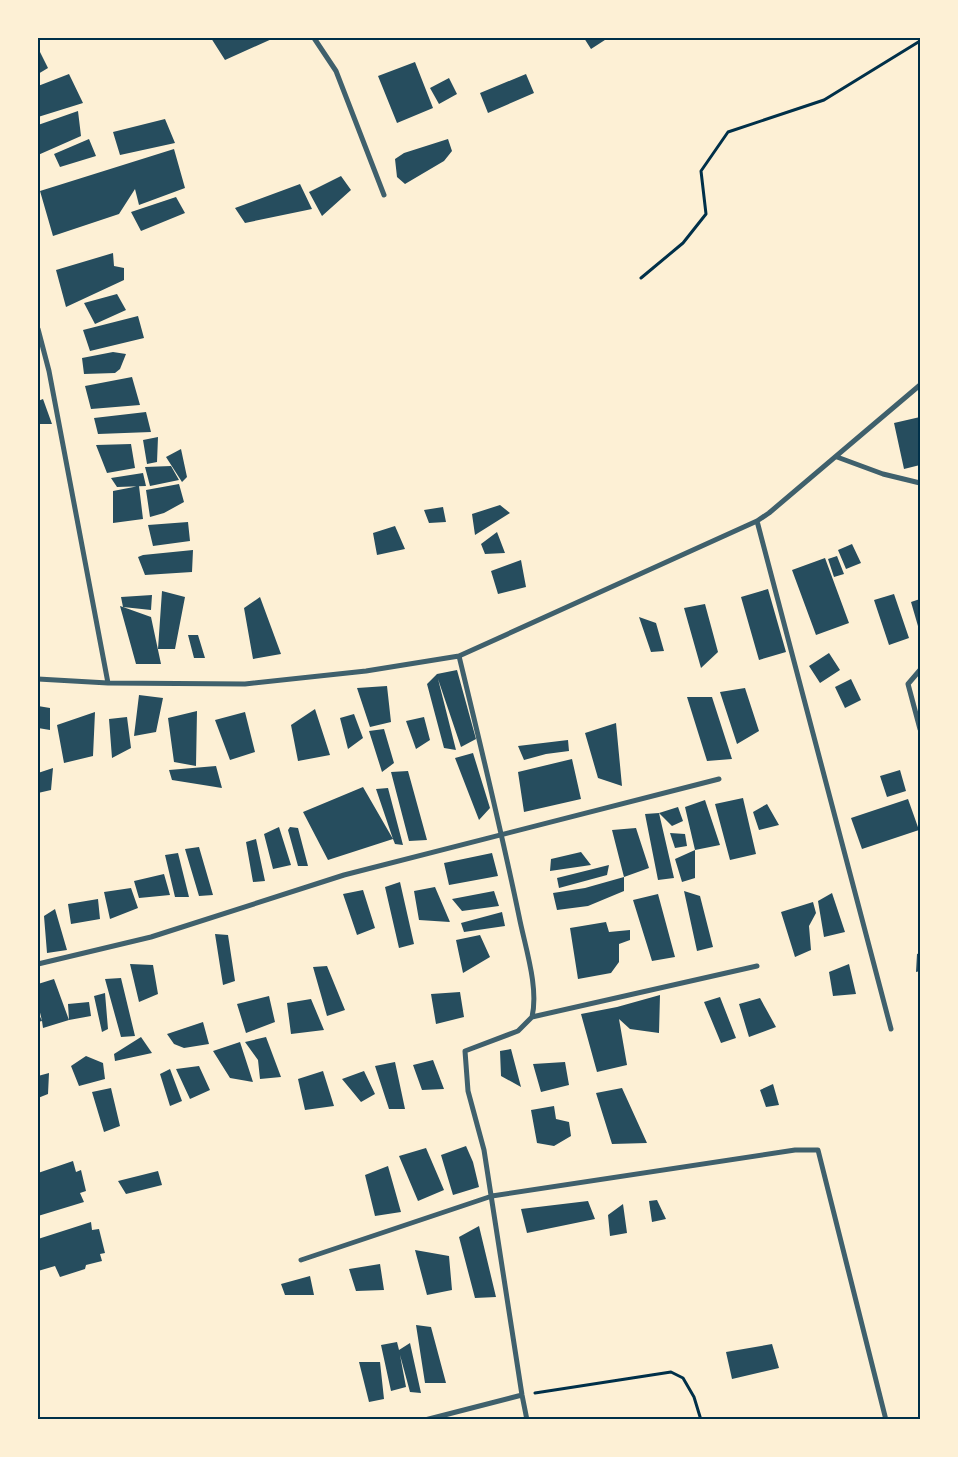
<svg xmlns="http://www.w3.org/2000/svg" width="958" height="1457" viewBox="0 0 958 1457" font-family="'DejaVu Sans',sans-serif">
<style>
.building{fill:#264d5e}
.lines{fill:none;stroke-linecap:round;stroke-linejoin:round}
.path{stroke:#003049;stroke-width:3}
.minor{stroke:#3f606c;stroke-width:5}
.neatline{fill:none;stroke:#003049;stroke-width:2}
</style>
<rect width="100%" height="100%" fill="#fdf0d5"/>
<!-- building -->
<path class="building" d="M211,38h63l-49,22z
M584,38h24l-17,11z
M38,48l10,20 -10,6z
M415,62l18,46 -36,15 -19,-47z
M69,74l14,29 -45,14v-31z
M526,74l8,19 -46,20 -8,-20z
M449,78l8,16 -18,10 -9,-16z
M78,111l3,25 -43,19v-30z
M165,119l10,24 -55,12 -7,-23z
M89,139l7,17 -36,11 -6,-13z
M448,139l4,12 -8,10 -39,23 -8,-7 -2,-18 9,-6z
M174,149l11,39 -46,17 -4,-16 -16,25 -66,22 -13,-45z
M341,176l10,14 -29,26 -13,-24z
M300,184l12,25 -67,14 -10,-15z
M176,197l9,16 -44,18 -10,-19z
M113,253l1,13 10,2v12l-58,27 -10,-37z
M117,294l9,16 -31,14 -11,-21z
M138,316l6,22 -54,13 -7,-21z
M113,352l13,2 -6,15 -5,4 -31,1 -2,-16z
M132,377l8,28 -49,4 -6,-23z
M43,399l9,25h-14v-23z
M146,412l5,20 -53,2 -4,-16z
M920,417v48l-16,4 -10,-46z
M158,437l-1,25 -10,2 -4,-24z
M131,444l4,24 -28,5 -11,-28z
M181,449l6,28 -5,5 -16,-25z
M171,466l8,14 -29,6 -5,-19z
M143,473l3,13 -29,1 -6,-9z
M179,484l5,18 -20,11 -14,4 -4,-27z
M139,486l4,33 -30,4v-32z
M500,505l10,8 -35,22 -3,-21z
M443,507l3,15 -17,1 -5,-13z
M188,522l2,19 -37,5 -5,-21z
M395,526l10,23 -28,6 -4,-22z
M497,532l8,21 -20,1 -4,-10z
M852,544l9,19 -15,6 -8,-19z
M193,550l-1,22 -47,3 -7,-18 5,-2z
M837,556l7,18 -10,3 -6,-18z
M825,558l24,65 -33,12 -24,-65z
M521,560l5,27 -28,7 -7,-23z
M768,589l18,63 -27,8 -18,-63z
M162,591l23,6 -10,52h-17z
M894,594l15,44 -20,7 -15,-45z
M152,595l-1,15 -28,-3 28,10 10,47h-25l-16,-58 3,1 -2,-10z
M260,597l21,57 -28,5 -9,-51z
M920,599v34l-9,-31z
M705,604l13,48 -17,16 -17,-60z
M639,617l17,6 8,28 -13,1z
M188,635h10l7,23h-11z
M829,653l11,17 -20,13 -11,-17z
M457,670l19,69 -15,8 -23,-68 18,71 -12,-2 -17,-64 10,-10z
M851,679l10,21 -16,8 -10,-21z
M387,686l4,36 -21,5 -13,-39z
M745,688l14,43 -22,13 -17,-52z
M139,695l24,3 -7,34 -22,4z
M687,697h25l20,62 -25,2z
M38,706l12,2v22l-12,-2z
M315,709l15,46 -32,6 -7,-36z
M197,711l-1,55 -22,-4 -6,-44z
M95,712l-2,44 -29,7 -7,-38z
M245,712l10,40 -25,8 -15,-40z
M354,714l9,24 -15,11 -8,-31z
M127,717l4,31 -19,10 -3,-39z
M424,717l6,23 -14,9 -10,-28z
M616,723l6,63 -24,-8 -13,-45z
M384,729l10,34 -12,9 -13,-41z
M568,740l1,11 -23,3 -22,6 -6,-14z
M473,753l17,55 -11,12 -24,-62z
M572,759l9,40 -57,13 -6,-40z
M216,766l6,22 -50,-8 -3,-10z
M53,768l-2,22 -13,3v-20z
M900,770l6,21 -19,6 -7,-21z
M408,771l19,69 -18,1 -18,-69z
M363,787l30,52 -17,-50 12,-1 15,57 -8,-1 -2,-5 -65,21 -25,-48z
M743,798l13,56 -26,6 -15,-56z
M908,799l11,31 -57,19 -11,-31z
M705,800l15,45 -25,5 -10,-43z
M767,804l12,21 -20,5 -6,-18z
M678,807l5,14 -11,5 -13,-13 15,65 -16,2 -13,-66 14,-1z
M279,827l12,38 -18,4 -9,-35z
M290,827l8,1 10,38h-10l-10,-36z
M636,828l13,40 -25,9v14l-36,15 -31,4 -4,-17 32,-5 39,-11 -12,-47z
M670,833l15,1 2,12 -12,2z
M256,839l9,42 -12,1 -7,-40z
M199,847l14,48 -14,1 -14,-47z
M695,850v28l-13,4 -7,-23z
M581,852l10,13 -41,6 1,-12z
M178,853l11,44h-14l-10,-42z
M492,853l6,23 -49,9 -5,-22z
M609,865l-2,10 -48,13 -2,-10z
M164,874l6,21 -31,3 -5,-17z
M400,882l14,62 -15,4 -14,-61z
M435,887l15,35 -31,-2 -5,-29z
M131,888l7,20 -28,11 -6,-27z
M363,890l12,38 -18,7 -14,-41z
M494,891l5,15 -37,5 -10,-12z
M684,891l16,5 13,51 -16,4z
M832,893l13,39 -21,5 -6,-36z
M658,894l17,63 -23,4 -19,-61z
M98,899l2,20 -29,5 -3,-20z
M813,902l3,11 -7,13 2,24 -16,7 -14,-45z
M55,909l12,41 -20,3 -3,-37z
M502,912l3,14 -41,6 -3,-9z
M606,922l3,10 21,-2v10l-11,4v18l-8,11 -33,6 -8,-51z
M215,934l13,1 7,46 -12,4z
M480,935l10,22 -27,16 -7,-33z
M920,953v18l-4,1 1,-18z
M130,964l23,1 5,29 -19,8z
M849,964l7,30 -23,2 -4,-24z
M327,966l18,44 -18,6 -14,-49z
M121,978l14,58 -14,1 -16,-58z
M54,979l15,41 -26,8 -1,-7 -4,1v-10l4,9 -4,-17v-20z
M460,992l4,25 -28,7 -5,-30z
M105,993l3,36 -6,3 -8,-36z
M660,995l-1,38 -29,-4 -11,-10 8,46 -30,7 -16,-58 36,-7z
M269,996l6,26 -29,11 -9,-29z
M720,997l16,41 -15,5 -17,-41z
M760,998l16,29 -27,10 -10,-33z
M311,999l13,31 -33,4 -4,-31z
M89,1002l2,14 -22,4 -1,-16z
M203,1022l6,22 -25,4 -10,-4 -7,-10z
M141,1037l11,16 -37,8 -1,-7z
M266,1037l15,40 -21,2 -2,-19 -13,-18z
M240,1042l13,40 -23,-4 -17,-27z
M511,1049l10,38 -20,-11 -1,-25z
M86,1056l17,7 2,16 -26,7 -8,-20z
M433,1060l11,29 -22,1 -9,-25z
M395,1062l10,47h-16l-14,-43z
M565,1062l4,23 -28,7 -8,-28z
M199,1066l11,24 -20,9 -14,-30z
M170,1069l12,32 -12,5 -10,-32z
M323,1071l11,35 -29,4 -7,-31z
M364,1071l11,23 -14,8 -19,-23z
M49,1073l-1,21 -10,4v-22z
M773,1084l6,21 -13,2 -6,-17z
M111,1088l9,38 -16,6 -12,-40z
M622,1088l25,55 -35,1 -16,-51z
M554,1106l2,13 13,3 2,14 -17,10 -17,-3 -6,-33z
M466,1146l7,16 6,25 -26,8 -12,-40z
M426,1148l18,42 -26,11 -19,-45z
M73,1161l3,11 5,-2 5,21 -6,2 4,9 -46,14v-43z
M388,1166l13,46 -26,4 -10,-41z
M158,1171l4,14 -36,9 -8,-13z
M657,1200l9,19 -14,3 -3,-21z
M588,1201l7,18 -68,14 -6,-24z
M623,1204l4,29 -17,3 -2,-21z
M91,1222l1,8 7,-1 6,24 -5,1 2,7 -16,4 -1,4 -25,8 -5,-11 -17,5v-32z
M479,1226l17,71 -21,1 -16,-61z
M415,1250l34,6 3,34 -25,5z
M380,1264l4,26 -28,1 -7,-22z
M310,1276l4,19h-29l-4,-11z
M416,1325l15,2 15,56h-21z
M397,1342l2,8 11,-7 11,50 -11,-1 -10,-37 6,32 -15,4 -10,-46z
M772,1344l7,24 -47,11 -6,-27z
M359,1362h21l4,37 -15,3z"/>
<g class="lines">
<!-- path -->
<path class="path" d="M641,278l42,-35 23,-29 -5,-43 27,-39 96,-32 96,-59
M535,1393l136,-21 12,6 11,19 7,23"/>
<!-- minor -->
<path class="minor" d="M314,38l22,33 48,124
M38,329l11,42 59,312
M837,457l46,17 37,9
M757,521l134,508
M459,656c21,87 42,173 60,260 6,31 20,71 13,101
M920,670l-12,14 12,45
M38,679l70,4 137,1 121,-13 93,-15 298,-135 12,-8 151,-128
M38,964l113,-27 193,-62 375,-96
M301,1260l191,-64 303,-46h23l68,270
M425,1420l97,-25
M527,1420l-5,-25 -38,-245 -16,-59 -3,-40 53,-20 14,-14 225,-51"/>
</g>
<!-- border -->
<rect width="958" height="1457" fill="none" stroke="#fdf0d5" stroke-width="78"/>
<rect x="39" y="39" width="880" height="1379" class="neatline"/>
</svg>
